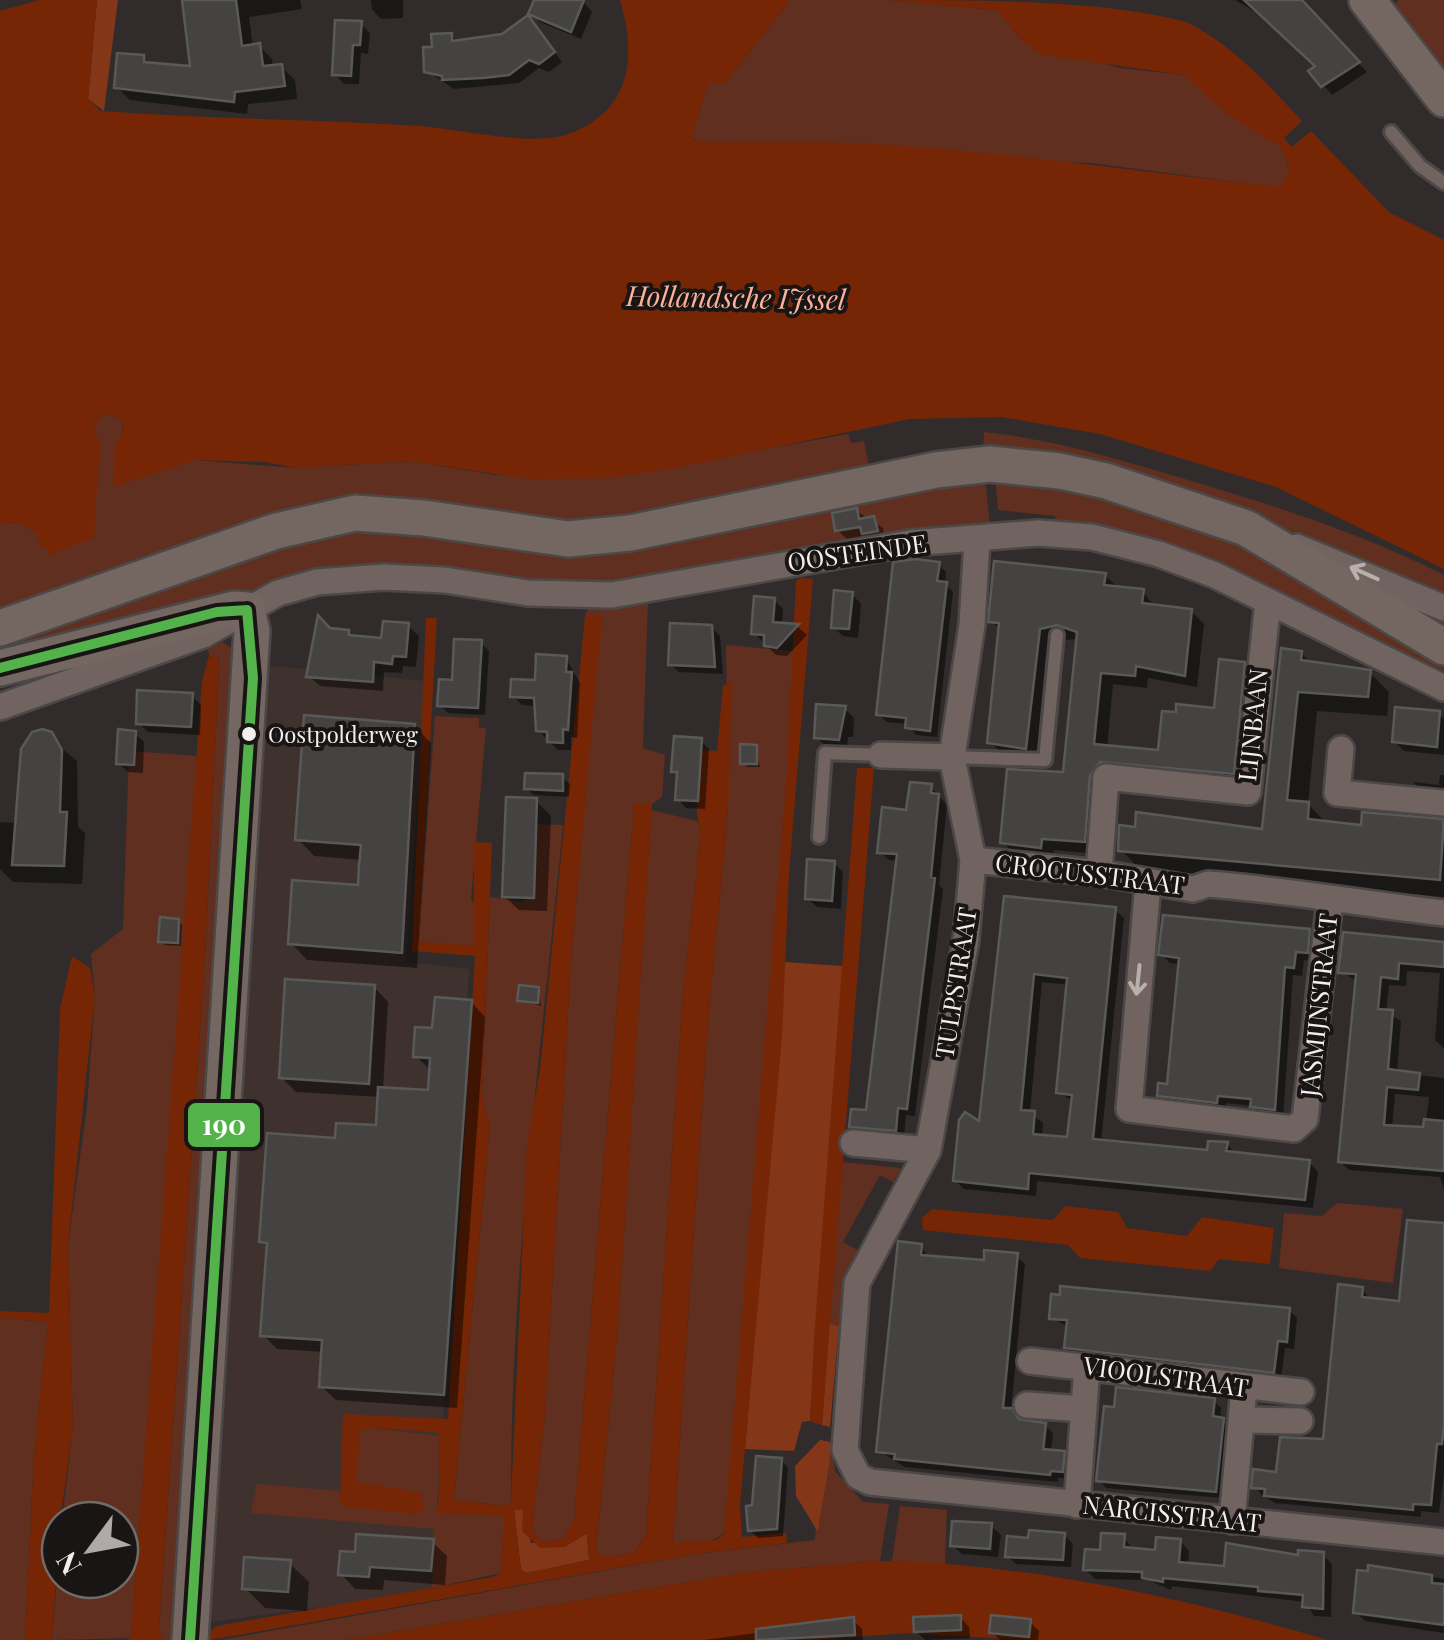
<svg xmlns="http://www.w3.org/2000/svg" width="1444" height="1640" viewBox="0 0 1444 1640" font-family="'Playfair Display',serif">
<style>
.built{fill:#3f322e}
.green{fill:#612f1f}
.forest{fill:#833618}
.water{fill:#762604;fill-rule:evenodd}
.shadow{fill:#0007;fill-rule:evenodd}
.building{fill:#444342;stroke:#595958;stroke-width:2.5;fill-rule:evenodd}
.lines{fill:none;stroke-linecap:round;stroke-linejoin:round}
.lane-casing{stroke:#4b4847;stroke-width:18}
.street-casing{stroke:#4b4847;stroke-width:30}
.secondary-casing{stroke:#4b4847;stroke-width:40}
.lane{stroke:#716460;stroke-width:12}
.street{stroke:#716460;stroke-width:25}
.secondary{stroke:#746661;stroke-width:35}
.bus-1-casing{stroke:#181514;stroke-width:18}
.bus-1{stroke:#54b24a;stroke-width:10}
.oneway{stroke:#b8b0ad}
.bus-dot{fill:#f3eeec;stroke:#181514;stroke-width:4}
.labels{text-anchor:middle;stroke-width:8;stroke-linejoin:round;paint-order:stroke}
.bus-label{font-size:22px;fill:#f3eeec;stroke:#181514;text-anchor:start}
.street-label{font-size:25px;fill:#f3eeec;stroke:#181514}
.water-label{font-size:28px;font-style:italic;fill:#fcb198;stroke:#181514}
.line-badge{stroke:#181514;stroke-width:4}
.badge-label{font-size:28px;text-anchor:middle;font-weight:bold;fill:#fff}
</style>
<rect width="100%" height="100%" fill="#312c2b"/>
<!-- built -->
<path class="built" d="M263,665l163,16 -20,281 63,7 -36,623 -223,30z"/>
<!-- green -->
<path class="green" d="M791,0h99l106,10 26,30 97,28 65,7 98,73 8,23 -10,17 -188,-25 -65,-2 -150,-17 -177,-2 -8,-5 16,-53h16z
M1399,0h45v75l-49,-71z
M106,413l17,8 -1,15 34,34 39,-10 100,8 115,-7 86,14 112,3 240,-44 3,9 13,-2 6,30 -276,54 -192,-19 -402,114v-97l21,1 18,10 1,14 7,-1 1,7 45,-127z
M984,432c67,7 130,26 194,45 91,27 181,55 266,98v27l-120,-54 -127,-49 -214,-44z
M995,474l37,3 191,52 221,129v21l-388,-155 -1,-8 -57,-6z
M985,477l5,48 -394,62 -195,-17 -7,-7 -74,6 -5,8 -73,23 -242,58v-19l347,-115 175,17z
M648,600l-5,148 22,7 -3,42 -10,7h-18l-60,715 -10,19 -22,4 -10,-13 13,-116 26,-452 30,-344 -16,-1 4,-10z
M222,642l13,8 -2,69h-5l-52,921h-13l-4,-9 46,-673 14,-291v-8l-10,-3 -1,-8z
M726,645l75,7 -4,122h-10l-61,756c-11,14 -35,15 -53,14l34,-509 21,-228z
M435,716l44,2v10h7l-15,171 6,10 -3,37 -55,-4z
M129,751l69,5 -67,882 -79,2 8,-99v39h60v-60h-58l11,-92 -5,-183 19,-138 8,-111 -4,-42 32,-25z
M651,810l46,11 4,10 -18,161 -37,543 -12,18 -30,4 -8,-6 22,-223z
M530,824l33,1c-22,225 -53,450 -52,677l-4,4 -53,-6 36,-372 -8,-34 8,-197 33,5z
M842,1162l59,6 -8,14 -13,-7 -37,67 18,10 -9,30 -9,5 -4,39 -10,-2z
M1337,1203l66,6 -10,74 -114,-15 5,-55 38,3z
M0,1318l48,4 -14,133 -9,185h-25z
M369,1428l71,8 -3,69 68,11 -4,57 -69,15 2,-59 -183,-16 6,-29 82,7 1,10 21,-16 -6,-3 5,-51z
M820,1440l11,2 4,29 28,31 26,2 -9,57 -132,11 -403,68h-124l475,-86 119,-14z
M900,1506l47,4 -2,55 -53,-4z"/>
<!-- forest -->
<path class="forest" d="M97,0h21l-14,111 -16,-12z
M785,962l58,4 -33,455 -8,1 -8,29 -49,-2z
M829,1324l10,2 -9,101 -8,-2z
M820,1440l11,2c-1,30 -10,61 -13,90l-22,-36 -1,-30z
M523,1509l8,34 43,-2 13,-8 2,27 -62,13 -6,-3 -7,-60z"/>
<!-- water -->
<path class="water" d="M39,0h58l-9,99 13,12c106,8 213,8 319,15 43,3 112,22 151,7 62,-24 65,-78 49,-133h171l-67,84h-16l-16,54 8,4c59,1 118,-1 176,2 135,8 270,29 404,43l10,-16 -8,-23 -56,-35 -42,-38 -142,-20 -20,-15 -26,-30 -106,-10c87,0 217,0 296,22 48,23 81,62 116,99l-18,17 8,9 19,-16 78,81 55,28v329l-168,-82 -176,-53 -98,-17 -92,2 -239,50 -63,9 -79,1 -119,-18 -115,7 -29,-6 -71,-2 -82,27 2,-43 7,-8 1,-15 -17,-8 -13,14 7,16 -6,95 -46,17 -1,-7h-7l-2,-14 -17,-10 -21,-1v-512z
M801,578l12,1 -24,295 -7,163 -42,467 2,33 44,-4 1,10 -91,11 -486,86v-9l7,-5 276,-49 8,-4 3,-57 -66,-3 2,-77 -4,-4 -67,-4 -9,3 -4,51 66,11 1,17 -6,4 -70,-7 -7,-6 3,-87 105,5 27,-463 -63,-5 14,-333h11l-18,324 55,3v-103l18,1 -10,251 8,33 -36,373 52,6 5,-5 16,-356 13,-75 45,-454h17l-31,345 -26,452 -13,116 10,13 22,-4 10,-19 60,-715h18l-34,524 -22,222 8,7 30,-4 12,-18 37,-543 18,-161c-9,-22 -2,-58 2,-81l14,1 6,-66 9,-2 -4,124 -21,228 -34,508 43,-3 8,-6 62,-752 10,-201zM514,1510h9l-1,21 18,17 25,-1 22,-14 2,27 -62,13 -6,-3z
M209,656l9,1 1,10 -14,291 -46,672 4,10h-36l4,-3 71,-956z
M857,768h17l-52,657 -12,-4 4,-82z
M72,956l18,12 5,28 -27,249 5,183 -13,92 -8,120h-27l9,-185 14,-133 -48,-4v-7l49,2 11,-304z
M1065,1206l53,6 9,16 60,8 15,-19 72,11 -4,36 -51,-5 -9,12 -130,-13 -12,-13 -145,-15 -1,-12 10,-9 121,11z
M880,1561c146,2 308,38 448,79h-300l-121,-7 -92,7h-470l403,-68z"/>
<!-- shadow -->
<path class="shadow" d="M184,0h116l2,9 -53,8 4,30 6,-1 13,13 1,9 8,-1 14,13 2,19 -49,5 -1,10 -117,-14 -13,-13 26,-29 8,7 42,4z
M371,0h32v18l-22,1 -9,-10z
M537,0l46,2 9,10 -11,27 -41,-17 -9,-9z
M1235,0h63l69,72 -35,23 -20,-23 7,-6 -53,-48z
M360,23l10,10 -2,21 -7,-1 -2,31h-15l-9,-10z
M537,28l25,34 -13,10 -10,-4 -20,15 -65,6 -27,-18 7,-22 17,-14 8,8z
M856,511l27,17 2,12 -12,2 -6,-6 -20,3 -10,-9z
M938,564l8,8 -1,12 8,8 -16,145 -21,-2 -8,-11 -21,-2 -8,-8z
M1105,575l14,14 24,3 12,15 36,4 13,13 -7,63 -49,-9 -1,10 -34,-4 -6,64 54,5 55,-43 28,-46 13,13 -11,109 -133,-12 -16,80 -43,-4 -1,10 -38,-5 -12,-13 62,-67 13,-136 -26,2 -13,120 -36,-7 -13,-12 11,-112 -10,-9z
M852,594l9,10 -3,34 -15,-2 -10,-9z
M774,600l9,9 -1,16 16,2 9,8 -20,21 -11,-1 -22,-22z
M408,626l11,10 -3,31 -13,-1 -1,7 -18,-1 -1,19 -63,-5 -11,-10 21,-46 54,10z
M711,627l9,9 3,38 -44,-2 -9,-8z
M481,643l8,8 -4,64 -37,-2 -8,-8z
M1301,653l11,11 57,8 20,20 -2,24 -70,-5 -9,93 19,20 36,3 1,-13 80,6v77l-303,-27 -20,-20 143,-18z
M566,658l14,25 -3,55 -6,-1v13h-13l-20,-20 -1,-24 -15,-1 -9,-9 24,-13z
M192,696l9,9 -1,30 -52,-3 -10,-9z
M845,709l9,9 -1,19h-5l-1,11 -21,-1 -9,-10z
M1439,714l5,5v36l-40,-4 -10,-10z
M414,726l17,17 -14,225 -110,-8 -16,-17 69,-55 2,-28 -48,-4 -16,-17z
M42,732l35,29 1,66 7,6 -3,51 -69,-2 -13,-13v-47l15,1 1,-10h6z
M135,733l9,9 -1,31 -15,-1 -10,-9z
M701,741l8,8 -4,60 -19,-1 -8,-9 1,-22 -6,-6z
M756,747l4,20h-13l-4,-4z
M1440,775h4v29l-11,-1 -20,-21 26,3z
M562,777l8,7 -1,13 -35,-2 -8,-7z
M930,786l17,19 -8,80 4,4 -28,227 -9,-1 -2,23 -44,-3 -9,-9 17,-13 30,-252 -9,-1 -9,-8z
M536,801l15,15 -4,95 -28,-1 -15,-14z
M834,863l9,9 -2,37 -24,-2 -10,-9z
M1006,899l108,10 10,9 -23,224 109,11 16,-9 9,9 74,9 9,10 -5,36 -276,-27 -1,15 -72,-7 -9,-9 26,-54zM1042,982l27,3 -10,107 14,10 -3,37 -28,-2 1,-14 -13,-10z
M178,921l4,4 -1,21 -16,-1 -4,-4z
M1309,932l9,9 -2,20 -12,-1 -2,16 -9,-1 -10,143 -21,-3 -10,-9 -26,-3 -1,8 -57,-7 -9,-9 10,-8 12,-123 -11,-1 -9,-9z
M1444,945v103l-9,-8 5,-67 -33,-2 -1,15 -17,-1 -3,27 15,9 -4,52 47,5v111l-4,-12 -91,-7 -9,-9 17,-180 -16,-9zM1395,1094l34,3 -4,33 -33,-2z
M374,987l14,15 -5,88 47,2v-22l-14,-14 18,-25 37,-29 14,15 -28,391 -121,-8 -15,-14 3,-34 -47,-3 -14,-14 6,-87 -7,-7 76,-101 40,-12 2,-31 -84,-5 -15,-15z
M538,989l3,17 -21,-6z
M1444,1226v249l-5,38 -18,-2v6l-146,-14 -12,-7 -9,-9 71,-46 37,-152 8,11 32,3z
M921,1246l8,12 57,5 30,-7 9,8 -14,147 10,11 23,3 9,8 -2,19 12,2 9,8 -2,17 -12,-1v4l-153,-15 -26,-16zM1042,1428h5l-3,33h-5z
M1289,1310l8,8 -3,31 -9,-1 -4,31 -207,-23 -8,-8 2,-21 -16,-9z
M1214,1401l7,7 -1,12 10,7 -7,71 -117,-10 -7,-8z
M781,1460l7,8 -5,68 -25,2 -8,-8 5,-22z
M991,1526l10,9 -3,22 -36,-3 -10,-9z
M1064,1535l9,9 -2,23 -55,-3 -9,-8 23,-15z
M1124,1537l9,13 24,2 23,-11 9,10 -1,14 38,4 97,-14 9,9 -1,53 -17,-1 -9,-14 -133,-16 -1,4 -23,-10 -53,-1 -9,-9z
M432,1542l15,14 -2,29 -61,-5 -1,10 -28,-1 -14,-15z
M289,1563l20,19 -2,29 -42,-3 -20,-20z
M1389,1570l55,9v54l-79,-12 -9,-9z
M960,1617l9,10 1,11 -45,2 -9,-9z
M853,1620l9,9 1,11h-159z
M1030,1622l9,9 -1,9h-38l-8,-8z"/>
<!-- building -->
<path class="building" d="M182,0h54l6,46 18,-3 3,23 19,-2 3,22 -50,6 -1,10 -120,-14 3,-35 27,2v7l46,4z
M534,0h50l-13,32 -43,-18z
M1244,0h58l58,62 -39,25 -13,-16 7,-5z
M528,15l27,37 -16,12 -10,-4 -20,15 -26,3 -41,2v-4l-18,-4 -1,-25h9l-1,-13 21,-1v8l50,-7z
M335,20l27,1 -2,24h-7l-2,31 -19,-1z
M857,508l2,11 15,-3 4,15 -16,3 -2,-7 -25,4 -3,-18z
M915,559l25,3 -3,19 10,1 -17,149 -25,-3 1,-10 -30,-3 17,-153z
M994,561l112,12 -2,12 40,4 -2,14 50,6 -7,67 -49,-10 -1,10 -34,-3 -7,71 64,6 4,-39 14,1v-8l38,4 5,-49 26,3 -11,112 -134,-12 -10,14 -5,66 -43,-3 -1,9 -41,-5 7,-74 56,3 14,-140 -20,-7 -17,4 -14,120 -39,-6 12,-120 -11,-1z
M834,590l19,2 -4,37 -18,-1z
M754,596l21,2 -2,24 26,2 -22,24 -13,-2v-11l-13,-1z
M318,615l12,13 19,2v5l32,3 2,-17 26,2 -3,34 -13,-1 -1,8 -18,-2 -1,20 -67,-5z
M670,623l42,2 3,42 -47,-2z
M454,639l28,1 -4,68 -41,-2 2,-27 13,1z
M1281,648l21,3 -1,9 70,10 -3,27 -70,-5 -11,108 22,2 -1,17 53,6 1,-13 82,7 -4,61 -322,-29 1,-26 16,2 1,-15 126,17z
M536,654l31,2 -1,16h6l-4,58 -5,-1v14l-16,-1v-10l-11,-1 -2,-33 -24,-1 1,-18 24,1z
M137,690l56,3 -2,34 -55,-3z
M816,704l30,2 -7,34 -25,-2z
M1395,707l45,4 -3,36 -45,-5z
M304,715l111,9 -13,229 -114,-9 4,-64 66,5 1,-20 2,-20 -66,-5z
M42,729l10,3 10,18 -2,62h7l-3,54 -52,-1 9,-116 11,-17z
M118,729l18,2 -2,34 -18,-1z
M674,736l28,2 -4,63 -23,-1 2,-28h-6z
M740,744l17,1v19h-17z
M525,773l38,1v17l-39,-2z
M910,782l22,2 -1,9 8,1 -8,83 4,1 -28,231 -9,-1 -2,23 -47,-4 2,-18 15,1 31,-256 -20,-1 5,-46 24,3z
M506,797l31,1 -3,100 -32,-1z
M807,859l28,2 -3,40 -27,-2z
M1004,896l112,11 -23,232 114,11 1,-9 20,1 -2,9 84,9 -5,40 -276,-27 -1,16 -75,-8 6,-61 6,-8 14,9zM1034,974l33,4 -11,115 16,2 -5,42 -34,-3 2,-23 -14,-1z
M1163,915l147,14 -2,24 -12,-1 -2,16 -9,-1 -10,143 -25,-3 1,-8 -33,-3 -1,7 -60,-7 1,-13 9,1 12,-126 -21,-3z
M160,917l19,2 -1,24 -20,-1z
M1343,932l101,10v25l-45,-4 -1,16 -17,-2 -3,32 15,1 -5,59 32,4 -2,17 -31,-3 -3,38 39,2 1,-8 20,2v50l-106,-9 18,-188 -18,-1z
M285,979l90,6 -6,99 -90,-6z
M519,985l20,2 -1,16 -21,-2z
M435,997l37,3 -28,395 -125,-8 3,-47 -62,-4 7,-93 -8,-1 8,-109 68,5 1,-15 40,2 2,-38 50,3 2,-32 -17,-1 2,-30 17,1z
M1407,1220l37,3v202l-2,19h-5l-6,61 -18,-1v6l-149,-14 1,-7 -14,-1 2,-19 23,3 4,-35 43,2 15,-155 25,3 -1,10 37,4z
M898,1241l24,3 -1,11 63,5v-10l34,3 -15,155h9l7,11 27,4 -3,26 22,2 -2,21 -12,-1 -1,4 -156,-16 1,-5 -19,-2z
M1060,1286l230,22 -3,34 -9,-1 -4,32 -210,-25 3,-28 -18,-1 2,-25 9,1z
M1116,1387l99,11 -2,18 11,2 -8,74 -120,-11 8,-75 10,1z
M756,1456l26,2 -5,71 -29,2 -2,-25 6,-1z
M952,1521l40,2 -2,26 -40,-3z
M1029,1530l36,3 -2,27 -58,-3 2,-21 21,2z
M1101,1533l24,1 -1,13 31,3 1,-13 25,2 -2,23 45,4 2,-23 72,12v-5l26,2 -1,57 -21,-2 1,-12 -45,-4v-4l-95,-9v4l-21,-4v-6l-59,-2 2,-21 15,1z
M356,1534l78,5 -3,32 -61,-4 -1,10 -31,-2 2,-24 15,1z
M244,1557l47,3 -3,32 -46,-3z
M1368,1565l64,10v8l12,1v41l-91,-12 4,-43 11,1z
M961,1615v15l-47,2 -1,-15z
M991,1615l40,4 -2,18 -40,-4z
M854,1617l1,18 -99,5v-11z"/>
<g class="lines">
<!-- lane casing -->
<g class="lane-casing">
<path id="lane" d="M1391,132l29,34 24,17
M952,757l93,3 12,-125
M819,837l6,-84 56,2"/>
</g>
<!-- street casing -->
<g class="street-casing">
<path id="street" d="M977,540l-5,85 -20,132 21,103 -7,80 -38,210 -71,133 -12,167 13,26 12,6 574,60
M1297,547l147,61
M0,707l203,-72 75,-42 39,-11 67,-5 61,3 83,13 84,2 298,-52 129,-10 53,4 67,17 56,21 229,113
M1341,749l-4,44 107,10
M881,755l71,2
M973,860l126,13 94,16 15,-5c80,6 157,20 236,29
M1099,873l7,-96 142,15 20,-191
M1148,883l-19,226 165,20 11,-10 25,-218
M853,1143l75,7
M1030,1361l271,31
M1027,1405l57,4
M1243,1420l57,1
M1077,1505l10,-139
M1232,1521l12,-133"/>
</g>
<!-- secondary casing -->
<g class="secondary-casing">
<path id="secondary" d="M1367,0l77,99
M0,628l276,-97 79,-18 69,5 144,21 62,-6 306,-63 54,-6 70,7 46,10 140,47 198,119
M0,668l234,-59 13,1 5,21 -62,1009"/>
</g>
<!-- lane -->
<use href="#lane" class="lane"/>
<!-- street -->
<use href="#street" class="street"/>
<!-- secondary -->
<use href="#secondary" class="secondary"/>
<!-- bus-1 casing -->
<g class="bus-1-casing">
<path id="bus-1" d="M0,668l217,-56 30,-2
M190,1640l63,-962 -6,-68"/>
</g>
<!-- bus-1 -->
<use href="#bus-1" class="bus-1"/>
</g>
<!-- one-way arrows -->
<defs><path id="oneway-shaft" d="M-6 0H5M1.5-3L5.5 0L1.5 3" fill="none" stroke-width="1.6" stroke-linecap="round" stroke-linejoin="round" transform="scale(2.5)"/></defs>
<g class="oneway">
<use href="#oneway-shaft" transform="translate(1364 573) rotate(-156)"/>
<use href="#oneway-shaft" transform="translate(1138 980) rotate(96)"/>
</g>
<!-- markers -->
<circle class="bus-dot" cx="249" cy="734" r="9"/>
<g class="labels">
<!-- bus labels -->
<g class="bus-label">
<text x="268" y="743">Oostpolderweg</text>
</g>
<!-- street labels -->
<g class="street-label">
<text transform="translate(857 553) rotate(-8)" y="9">OOSTEINDE</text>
<text transform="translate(1253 725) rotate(-84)" y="9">LIJNBAAN</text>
<text transform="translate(1090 874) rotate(7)" y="9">CROCUSSTRAAT</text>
<text transform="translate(956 983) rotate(-81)" y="9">TULPSTRAAT</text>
<text transform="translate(1319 1005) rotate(-84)" y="9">JASMIJNSTRAAT</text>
<text transform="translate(1166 1377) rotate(8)" y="9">VIOOLSTRAAT</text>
<text transform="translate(1172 1514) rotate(6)" y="9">NARCISSTRAAT</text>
</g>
<!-- water labels -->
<g class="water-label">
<text transform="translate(736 298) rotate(1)" y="10">Hollandsche IJssel</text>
</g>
</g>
<rect class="line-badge" x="186" y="1101" width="76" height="48" rx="10" fill="#54b24a"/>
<g class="badge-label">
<text x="224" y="1135">190</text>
</g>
<!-- north arrow -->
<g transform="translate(90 1550) rotate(238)"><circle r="48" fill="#181514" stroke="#706c6a" stroke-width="2.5"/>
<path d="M0-8L18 38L0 25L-18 38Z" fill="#afaaa8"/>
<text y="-15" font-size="28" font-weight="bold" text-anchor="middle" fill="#f3eeec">N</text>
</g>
</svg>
